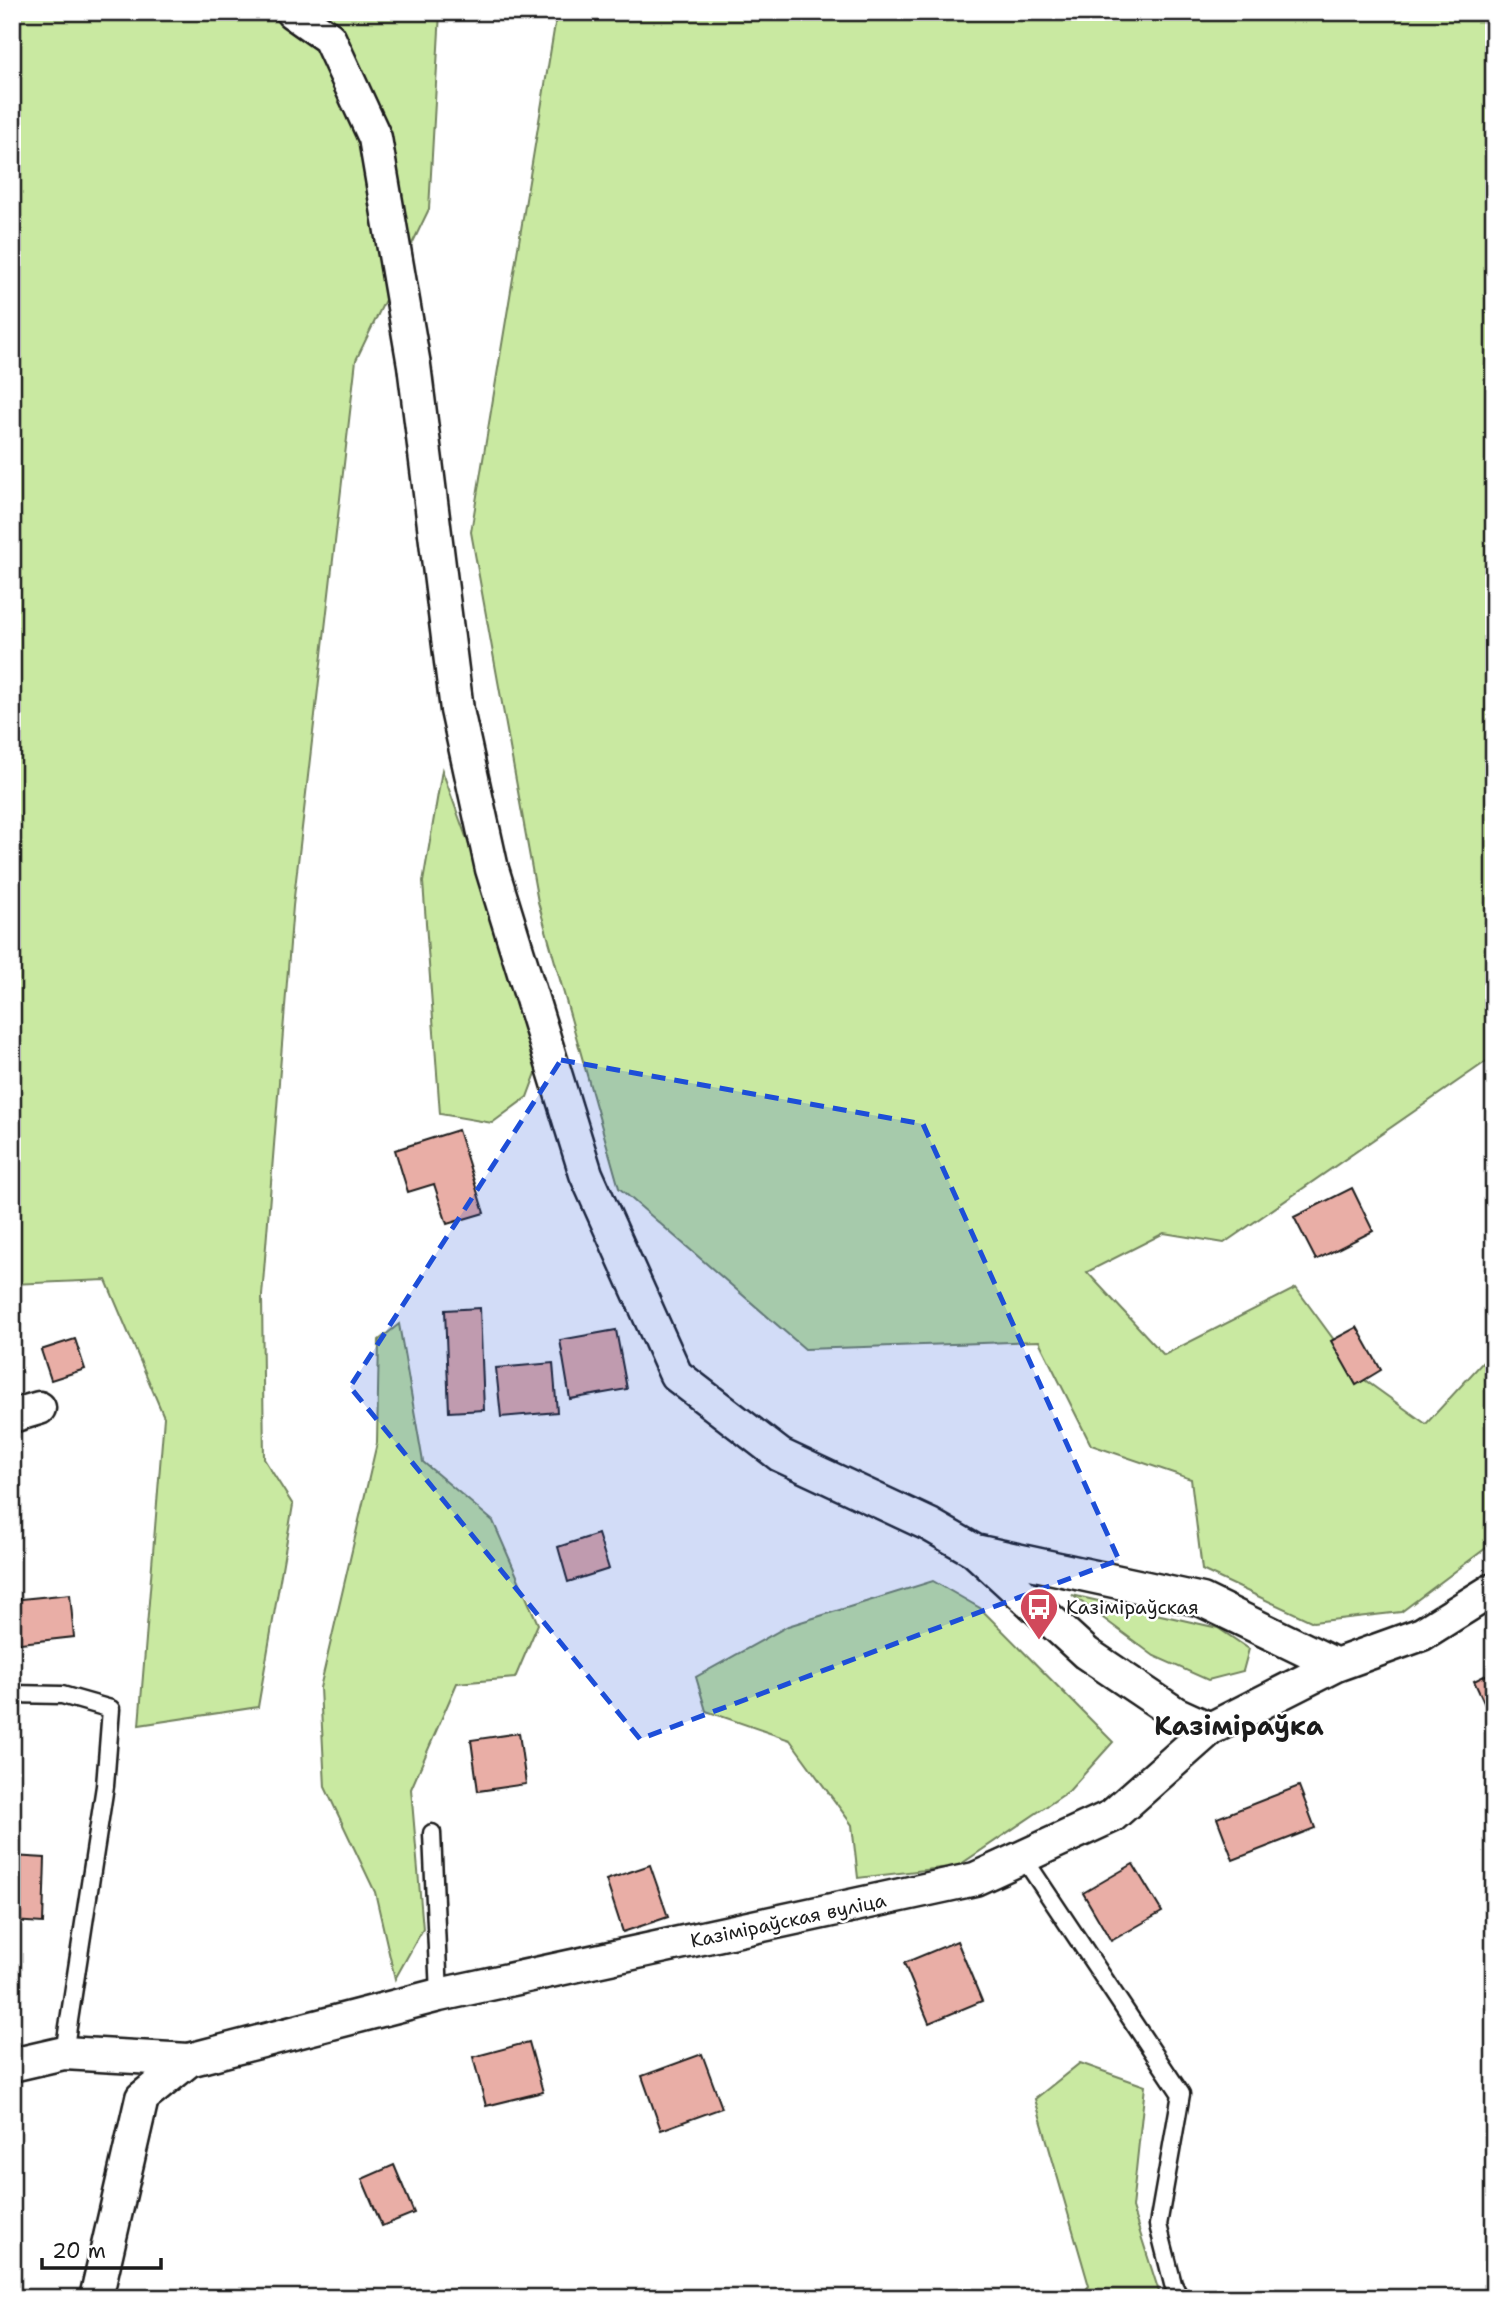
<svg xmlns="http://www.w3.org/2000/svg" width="1506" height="2310" viewBox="0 0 1506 2310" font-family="'Shantell Sans',sans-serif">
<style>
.green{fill:#c9e9a1;stroke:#72825e;stroke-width:2}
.building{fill:#e9aea6;stroke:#1c1c1c;stroke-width:2}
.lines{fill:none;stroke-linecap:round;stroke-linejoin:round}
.lane-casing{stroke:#1c1c1c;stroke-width:21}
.street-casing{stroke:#1c1c1c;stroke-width:37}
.lane{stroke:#fff;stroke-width:16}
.street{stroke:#fff;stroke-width:32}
.marked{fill:#1d4ed8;fill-opacity:0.2;stroke:#1d4ed8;stroke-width:5;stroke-dasharray:14 9;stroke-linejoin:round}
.labels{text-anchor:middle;stroke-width:5;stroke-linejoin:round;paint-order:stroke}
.poi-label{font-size:19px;fill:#1c1c1c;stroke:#fff;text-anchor:start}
.street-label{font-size:19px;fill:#1c1c1c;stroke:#fff}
.district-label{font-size:26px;font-weight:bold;fill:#1c1c1c;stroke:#fff}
</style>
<rect width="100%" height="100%" fill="#fff"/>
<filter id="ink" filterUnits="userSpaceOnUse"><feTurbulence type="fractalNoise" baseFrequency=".0143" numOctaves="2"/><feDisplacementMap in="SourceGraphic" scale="14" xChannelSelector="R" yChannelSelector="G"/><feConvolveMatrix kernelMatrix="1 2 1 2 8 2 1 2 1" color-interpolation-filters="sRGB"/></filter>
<g filter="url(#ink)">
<!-- green -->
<path class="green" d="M12,12h428l-11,197 -73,151 -63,546 -31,390 2,163 29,46 -35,202 -119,18 25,-308 -58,-137 -94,4z
M557,12h937v1044l-270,187 -60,-10 -77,39 77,83 132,-67 66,90 64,46 68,-74v192l-93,70 -88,10 -111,-52 -11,-91 -100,-34 -52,-104 -234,8 -186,-161 -81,-286 -67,-370z
M442,770l28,78 69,217 -12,32 -35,26 -52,-9 -17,-232z
M399,1324l24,138 70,59 45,103 -23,54 -58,5 -46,106 12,140 -28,50 -20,-87 -50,-105 -5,-99 57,-245 2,-103z
M933,1581l47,27 133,134 -44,49 -111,75 -100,12 -6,-53 -62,-85 -84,-29 -10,-34 92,-51z
M1072,1595l146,33 31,21 -6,22 -35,9 -54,-24z
M1080,2063l65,23 -13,122 29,90h-83l11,-12 -54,-187z"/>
<!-- building -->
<path class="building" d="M458,1130l26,83 -37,11 -13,-40 -26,8 -13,-42z
M1352,1188l21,43 -57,29 -22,-43z
M480,1308l4,102 -35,2 -4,-102z
M1357,1327l24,43 -25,15 -25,-44z
M616,1330l11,59 -57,10 -10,-59z
M75,1339l10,30 -34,11 -10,-30z
M553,1363l4,49 -56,5 -5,-49z
M598,1534l11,35 -41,13 -10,-35z
M70,1594l4,43 -62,7v-44z
M1494,1671v48l-2,1 -18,-39z
M519,1733l7,51 -48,7 -7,-51z
M1299,1786l16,42 -82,32 -16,-42z
M12,1856l33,2 -2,65 -31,-2z
M1133,1864l29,48 -51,29 -28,-48z
M650,1865l18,52 -45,15 -17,-52z
M957,1941l25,60 -53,22 -25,-60z
M529,2042l14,50 -57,14 -13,-49z
M702,2054l20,54 -61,22 -19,-54z
M394,2165l20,48 -32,13 -20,-47z"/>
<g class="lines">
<!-- lane casing -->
<g class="lane-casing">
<path id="lane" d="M12,1694l50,1 49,14 -6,77 -41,267
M432,1833l7,162
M1023,1857l158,237 -23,131 15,59 7,14"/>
</g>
<!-- street casing -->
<g class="street-casing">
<path id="street" d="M292,12l37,26 46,100 39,227 43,345 35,159 94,305 90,201 104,80 150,70 45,26 227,49 134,65
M12,1416l27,-8
M976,1552l110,101 89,60 35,16
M12,2065l52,-12 125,7 250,-65 536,-116 137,-63 98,-87 126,-64 86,-31 72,-45
M96,2298l46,-200 47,-38"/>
</g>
<!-- lane -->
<use href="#lane" class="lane"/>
<!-- street -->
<use href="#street" class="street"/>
</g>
</g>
<!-- marked area -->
<path class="marked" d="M561,1060l362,64 196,436 -479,179 -290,-352z"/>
<!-- icons -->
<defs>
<g id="bus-pin" transform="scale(2.0125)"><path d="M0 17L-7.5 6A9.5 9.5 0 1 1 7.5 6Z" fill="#d1495b" stroke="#fff"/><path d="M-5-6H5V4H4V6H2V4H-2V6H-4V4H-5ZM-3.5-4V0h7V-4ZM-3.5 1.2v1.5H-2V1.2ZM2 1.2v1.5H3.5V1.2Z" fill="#fff"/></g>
</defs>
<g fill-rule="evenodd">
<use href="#bus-pin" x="1039" y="1607"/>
</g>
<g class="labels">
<!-- poi labels -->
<g class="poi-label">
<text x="1066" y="1614">Казіміраўская</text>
</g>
<!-- street labels -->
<g class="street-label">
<text transform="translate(788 1920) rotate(-12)" y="7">Казіміраўская вуліца</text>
</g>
<!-- district labels -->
<g class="district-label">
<text x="1239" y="1735">Казіміраўка</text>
</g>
</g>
<!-- margin -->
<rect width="1506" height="2310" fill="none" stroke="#fff" stroke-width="42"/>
<rect x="21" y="21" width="1464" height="2268" fill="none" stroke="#1c1c1c" stroke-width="2.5" filter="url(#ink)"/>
<!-- scale -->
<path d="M42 2258v10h119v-10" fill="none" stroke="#1c1c1c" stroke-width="3.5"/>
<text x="52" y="2258" font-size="21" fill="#1c1c1c" stroke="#ffffff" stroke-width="5" paint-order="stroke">20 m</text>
</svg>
